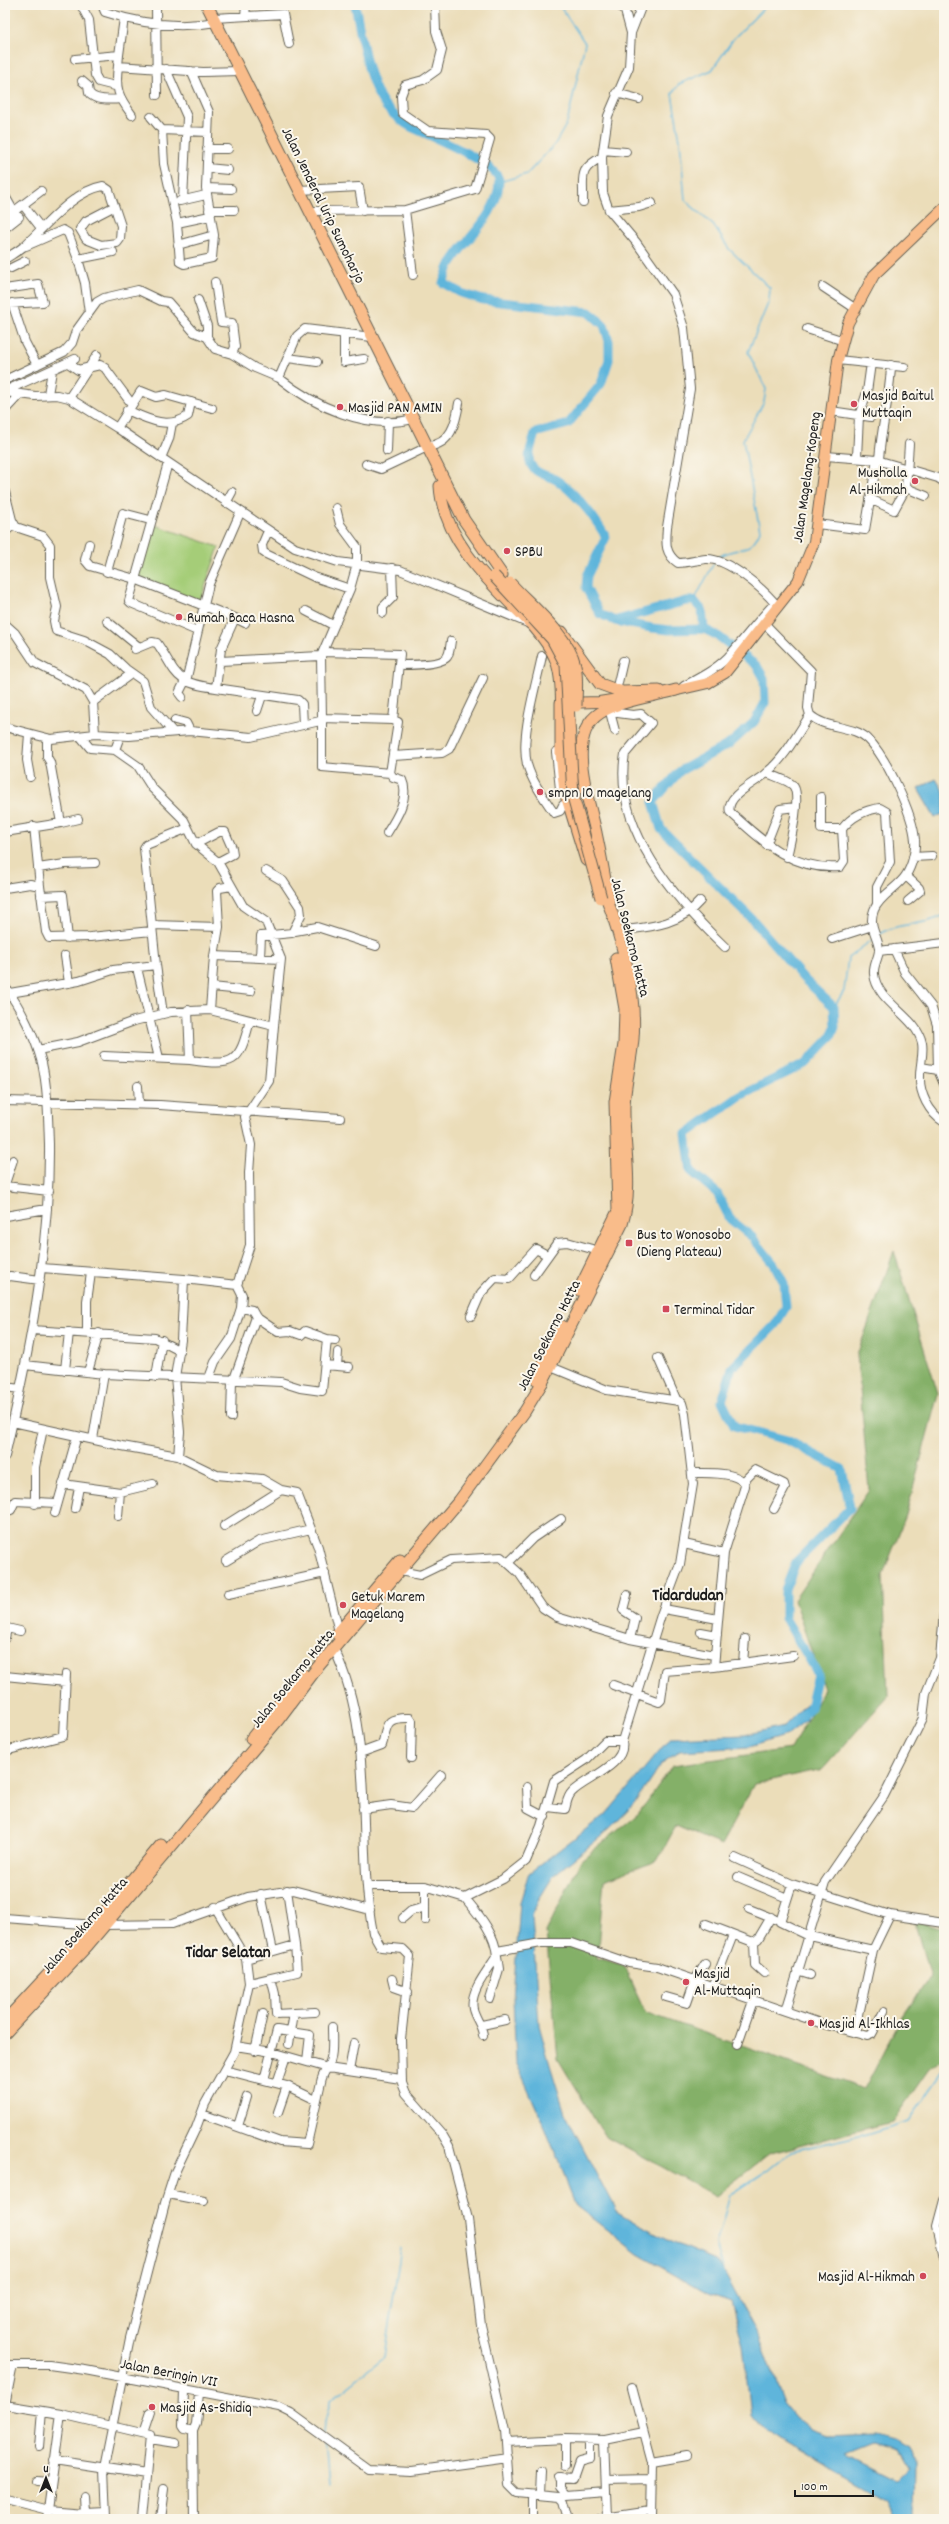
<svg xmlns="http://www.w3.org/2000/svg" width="949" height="2524" viewBox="0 0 949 2524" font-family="Dekko,sans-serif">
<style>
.green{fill:#a5cd78;stroke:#60744a}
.forest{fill:#84b068;stroke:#506642}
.water{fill:#5eb5db;stroke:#3d687c;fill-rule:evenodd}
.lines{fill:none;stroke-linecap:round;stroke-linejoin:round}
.stream{stroke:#5eb5db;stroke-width:1.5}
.river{stroke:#5eb5db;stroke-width:9}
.minor-casing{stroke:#646053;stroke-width:10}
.major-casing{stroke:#646053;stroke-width:12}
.highway-casing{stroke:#646053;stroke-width:13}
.minor{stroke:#fff;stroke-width:8}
.major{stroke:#f9bc8a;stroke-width:10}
.highway{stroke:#f9bc8a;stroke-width:11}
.highway-bridge-casing{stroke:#646053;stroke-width:13;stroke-linecap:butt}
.highway-bridge{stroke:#f9bc8a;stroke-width:11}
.poi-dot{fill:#d1495b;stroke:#fbf7ec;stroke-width:1.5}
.labels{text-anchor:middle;stroke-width:4;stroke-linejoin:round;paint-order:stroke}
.street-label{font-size:15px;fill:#1c1c1c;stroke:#fbf7ec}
.poi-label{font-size:15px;fill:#1c1c1c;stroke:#fbf7ec;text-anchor:start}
.quarter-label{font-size:17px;font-weight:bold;fill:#1c1c1c;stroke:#fbf7ec}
</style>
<rect width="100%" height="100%" fill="#fbf7ec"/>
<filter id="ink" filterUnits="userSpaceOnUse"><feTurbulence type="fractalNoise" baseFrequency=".025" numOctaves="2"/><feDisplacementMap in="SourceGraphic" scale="8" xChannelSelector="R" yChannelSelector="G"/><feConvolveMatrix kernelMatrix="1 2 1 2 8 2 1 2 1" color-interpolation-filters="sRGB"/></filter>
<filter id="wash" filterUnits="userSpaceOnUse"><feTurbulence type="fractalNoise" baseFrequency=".012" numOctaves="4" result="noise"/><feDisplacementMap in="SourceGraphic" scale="16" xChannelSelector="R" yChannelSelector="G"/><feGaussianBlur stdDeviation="0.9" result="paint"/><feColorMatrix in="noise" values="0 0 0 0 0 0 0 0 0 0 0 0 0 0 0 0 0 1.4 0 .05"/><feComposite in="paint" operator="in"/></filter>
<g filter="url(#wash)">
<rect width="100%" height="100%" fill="#ebddb9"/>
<!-- green -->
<path class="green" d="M155,525l64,22 -19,54 -65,-22z"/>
<!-- forest -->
<path class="forest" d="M894,1251l44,143 -32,121 -23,60 5,121 -65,73 -69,15 -33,61 -45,-19 -19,35 -53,19 -7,78 26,7 22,47 219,77 36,-69 30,-43 -16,-57 30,8v130l-15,11 -37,53 -121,31 -56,43 -111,-61 -46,-76 -12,-127 35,-72 57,-46 35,-49 118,-16 33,-60 -30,-89 75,-110 -12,-135z"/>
<!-- water -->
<path class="water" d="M936,779l8,13v21l-9,5 -17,-29z
M806,1704v16l-19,15 -38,12 -69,4 -18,12 -27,40 -25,26 -56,46 -15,24 -7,16 7,110 11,40 15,48 51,98 20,12 50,25 32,13 42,78 24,64 11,14 16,13 17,6 48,-2 19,5 14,8 4,12 -1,60h-18l-9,-20 -107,-61 -27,-22 -8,-71 -12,-43 -23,-8 -70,-40 -62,-48 -30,-76 -30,-68 -3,-63 7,-97 9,-29 78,-60 63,-75 75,-3 39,-9zM873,2442l23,7 10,18 -11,11 -50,-25z"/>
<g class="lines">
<!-- stream -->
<path class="stream" d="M499,182l28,-8 28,-30 12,-21 18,-80 -26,-38
M717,558c18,-13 33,-2 43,-27l-17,-91 21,-38 2,-13 -18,-37 21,-51 1,-13 -41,-39 -15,-23 -29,-26 -5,-60 -8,-46 7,-10 33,-14 22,-32 33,-33
M694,601l20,-38
M878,935c19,-14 46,-8 66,-20
M834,1007l10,-16 4,-33 25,-19
M724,2271l-8,-27 14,-49 37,-24 24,-20 73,-16 45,-14 35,-51
M324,2434l1,-13 6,-21 53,-43 17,-109
M324,2440l4,44"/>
<!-- river -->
<path class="river" d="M355,5c7,31 12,83 34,105 6,6 15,13 22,17 16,8 88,36 88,54 0,33 -32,56 -48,82 -4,6 -5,14 -8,20l18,10 22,7 106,12 15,13 5,16v19l-8,24 -33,40 -33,9c-2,9 -8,22 -5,30 4,11 19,12 28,18 21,15 35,34 48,56l-19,39 -1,12 14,26 15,7 37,7 17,2 35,-1 14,7 39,30 7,12 1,25 -11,19 -23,21 -51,28 -27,31 8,27 92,91 51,59 30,28 1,20 -4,10 -26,27 -65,32 -54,38 5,37 26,22 13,26 22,18 22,27 10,19 2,24 -11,18 -43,43 -10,33 12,25 53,14 55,29 8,39 -54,54 -11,28v28l33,56 -8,34 -13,11
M617,620l69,-19h8l8,9 2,19"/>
</g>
</g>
<g filter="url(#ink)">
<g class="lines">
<!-- minor casing -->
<g class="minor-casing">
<path id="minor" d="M81,5l8,15 6,55 4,7 16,4
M102,5l3,7c36,12 73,17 111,10
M156,5l1,90
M619,5l6,6 6,22
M642,5l-11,28 -2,34 -21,49 -6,41 1,36 6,17 27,32 37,52 11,34 6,61 -23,138c-1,15 -3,26 11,36 10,0 18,-3 28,-4 22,-1 59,31 72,48
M245,16l1,-11
M214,18l69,-4 6,30
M119,55l5,-37
M75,59l44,-4 -1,11 85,6 37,-1
M118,66c-3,23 0,30 14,49
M166,69l21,48 -4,83
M82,81l6,5 1,7c6,8 22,7 32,6
M616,93l23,6
M151,117l11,13 2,34 13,59 3,39 4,2 28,-6 2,-23 -8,-47 3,-76 -18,-41
M162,130l46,2
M207,149h21
M603,150l23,2
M207,168l21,2
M206,188l25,1
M299,190l60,-3 4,24
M5,196l9,16
M180,201l26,-6
M583,202c1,-25 -6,-32 19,-45
M23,205l18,23
M209,210h25
M609,210l30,-3 13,-4
M310,211l95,-1
M5,218l36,-27
M177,223l33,-7
M5,228l14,-11
M178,245l36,-10
M26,246l37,-16 5,3 10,26 35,-7
M5,259c6,-4 13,-8 18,-12 22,-20 50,-56 80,-61l6,4 12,36 -1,13 -3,4 -16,2 -15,-6 -6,-10 6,-8 27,-14
M11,268l14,-7
M413,275l-8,-65 70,-21 15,-50 -4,-4 -58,-4 -26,-18 -1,-17 4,-11 18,-5 14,-10 5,-20 -6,-19 -1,-26
M215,282l6,40 11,1 3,24 -3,7
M823,287l33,22
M5,289l33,-5 5,18 -38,2
M198,300l9,26v11l8,12 17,5 23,14 24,10
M12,303l13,39 12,23
M89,313l8,-11 7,-4 34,-8 23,11 7,1 26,30 13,5
M807,329l34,11
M344,334v28l20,-3
M372,337l-67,-8 -8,7 -18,42c35,28 88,53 134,41
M288,358l29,4
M838,360l66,7
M68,363l10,7 22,-5 5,3 26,35
M5,380l59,-28 8,-9 4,-12 13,-18 -4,-30 -7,-24
M5,391l70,-32
M5,392l30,4 22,-1 12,3 48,30 178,120 43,14 62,8 130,54
M48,394l4,-23
M69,398l28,-43
M5,410l15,-16
M127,410c20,9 41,20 61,6l3,-14
M831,411l40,6
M117,428l24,-37 15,6 10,-2 46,13
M428,446c23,-1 28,-24 31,-43
M387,451l1,-30
M826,456l51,4 61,18 6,4
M857,457l2,-41 8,-24 4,-29
M161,458l8,-19 3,-16
M879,460c2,-32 11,-62 12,-95
M168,463l-39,138 2,2 66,28
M366,464l15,5 42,-20
M906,488l20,8
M5,492l7,28 4,7 27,9 7,9v32l7,30 -3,14 2,10 28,9 26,14 16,15 17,12 8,26 22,25
M870,499l24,11 12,-22 3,-44
M226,503l6,-11
M817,524l48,6 12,-70
M268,531l-6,14 1,7 3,2 48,23 36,12
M5,532l6,-5 1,-7
M89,544l-4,16 5,6 45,13 100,39 -14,31 -5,39 82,12 4,4 1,21
M107,572l16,-59 27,7
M306,611l27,14
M383,613v-6l10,-10 -1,-29
M235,618l10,5
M107,621l32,26
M5,624l10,9 20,30 51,27 7,12 2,32
M765,624l46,47 -3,37 2,7c15,14 43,10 58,24 18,18 45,75 47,101 1,10 -3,26 -9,35 -8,13 -26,20 -32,35 -7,18 6,28 5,41 -1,8 -6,15 -5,23 3,29 42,41 48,69 2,10 -2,22 -2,33 -1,17 9,37 24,46
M135,649l17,-7 5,1c21,31 16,40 59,45
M323,652l77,2 -7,66
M542,656c-6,30 -22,80 -15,108 5,18 17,34 27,49l6,-2 3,-6 5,-1
M220,661l101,-5
M400,665c9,0 42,0 47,-8 3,-4 3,-11 4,-16
M684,686c15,-8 31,-16 44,-29 16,-17 30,-37 47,-54
M616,691l7,-30
M182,697l-3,-4 8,-16 22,-93 31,-71
M93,702l38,-28
M609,708l6,23
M257,711l5,-15
M610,712l23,3 8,-1 10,9 -26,31c-13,74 51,146 100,193
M810,715c-13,20 -26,44 -45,59 -10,9 -40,22 -35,38 32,29 63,59 110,55l4,-6 -2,-32h-21v-32
M175,720l11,3 4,8
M5,727l46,12 44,-5 34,2 61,-5 61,6 69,-16 2,-3 -1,-62 29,-67 7,-25v-17l-17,-23 -4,-16
M29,734l-2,26 3,17
M80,736l10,12 25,2
M120,736l-5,14 23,16 14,22 32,32 12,24 22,18 25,44 23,16 15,37 -7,67
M556,752l4,37
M393,756l49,-3 7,-4 34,-71
M767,773c6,3 24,8 27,14 7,12 -4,56 -7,70
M61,823l17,-4
M34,826l6,60
M842,829c9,-12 23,-19 38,-21l7,4 3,50 -13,25v17
M5,832l56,-9 -11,-61 -3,-5v-19
M387,833c9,-14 23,-36 15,-53l-9,-3 -3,-4 8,-51 -5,-2 -71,-2v49l68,6
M196,844l23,-12h6l7,16 1,6 -15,8
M766,845l14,-36 15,-2
M913,857l19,-1
M38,868l27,-4 30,-1
M906,876l13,12 1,3 -12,10
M5,888l25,-4 10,2 6,46 3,6 41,-1 62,-6
M41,896l22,-1 5,43
M152,925l67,2 -2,-36 3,-3 11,-2
M295,931l22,-4 59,19
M617,931c30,-4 62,-5 83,-30
M832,939l40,-13
M894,949l11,24 26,33 6,19 1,45
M879,951l65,-8
M65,956l4,27
M214,956l67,3
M260,958l1,-22 31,-3 9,-18 -1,-8 -17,-26 -17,-10
M137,968l22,90
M5,987c16,21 30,50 37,76 6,27 6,54 7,81 1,105 -20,210 -44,312
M212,987l39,4
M10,993l69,-12 34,-11 43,-5
M210,1010l4,-54 5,-29
M163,1014l-7,-49 -12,-117 2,-3 42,-17
M38,1050l40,-8 56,-21 37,-9 39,-2 64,16 -5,55 -24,36 6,28 -2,28 1,72 -13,40 -53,-6
M104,1056l86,4 -2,-50
M190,1060c44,6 49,5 60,-40
M921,1067l17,3 6,14
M138,1086l1,18
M5,1101l155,4 180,13
M5,1184l8,-24
M5,1186l44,5
M5,1216l42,-7
M42,1268l142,11 -3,61 -6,37 5,55 -2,24
M534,1275l23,-32 10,-1 32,9
M5,1278l5,-2 30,4
M471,1316l10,-23 14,-15 14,1 27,-30 11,6
M32,1330l123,8 25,13
M87,1333v-32l4,-28
M327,1339l8,1
M658,1358l19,43
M25,1365l79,9
M325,1365l24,2
M337,1366l1,-14
M65,1370l4,-38
M88,1372l11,-39
M156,1377l6,-37
M209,1378l6,-16 16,-23 10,-31
M234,1379l22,-62
M5,1387l15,2
M231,1417l1,-36
M13,1422l109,24 56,10 39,19 45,4 19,11 16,3 21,54 21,85
M93,1439l11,-65 177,8 19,6 22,3 5,-52 -22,-8 -4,4 -11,-4 -12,1 -22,-15 -4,-7 -11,-2 1,-13 -5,-10
M743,1482l12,-12 29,14 1,4 -11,21
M63,1484l57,8 33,-8
M35,1504v-37l8,-38
M75,1508l4,-21
M5,1511l6,-1 4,-9 42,2
M55,1513l22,-77
M118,1516l2,-24
M224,1526l57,-36
M684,1544l40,9
M226,1561l33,-20 52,-12
M509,1562l24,-24 28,-19
M400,1571l20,4 31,-15 50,-3 18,16 24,35 14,9 73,22 84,16
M228,1594l97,-21
M627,1595l-4,15 12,8 -5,21
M664,1609l54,10
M5,1627l2,1 -2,10
M7,1628l13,3
M701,1632l16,3
M334,1649c43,88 21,192 39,284l8,14 22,2 7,7 -9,83 1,44 4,10 36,41 7,12 19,73 13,106 24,105 4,55 8,8 43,4 4,4 5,18
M743,1663l2,-24
M714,1667l79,-11
M5,1676l61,6
M613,1685l46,17 2,-2 4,-29 49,-4 10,-114 21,-67c-4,-15 -39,-13 -51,-13
M5,1751l58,-15 3,-62
M360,1753l22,-8c6,-19 1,-28 28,-27l2,3 -1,37
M527,1787l1,21 17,9
M548,1807l17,2c2,-6 2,-12 7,-17 12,-13 55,-27 50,-50
M363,1809l28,-4 21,3 29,-33
M735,1858l57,26 -12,38 29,14 64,14 17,-35
M738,1877l49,21
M792,1884l98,31 54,8
M368,1886h57l40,12 38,-19 23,-18 15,-35 13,-45 32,-21 19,-19h17l39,-126 19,-51 13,-80 -8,-70 -3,-11 -3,-2 -72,-11 -56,-23
M425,1886v34
M261,1894l12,57
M465,1898c14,17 30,35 32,58 -9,14 -28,36 -24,53 2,9 9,16 10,26
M749,1909l25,10
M5,1918l89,7
M403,1918l8,-7 14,-4
M706,1924l47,18 5,-3 13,-22
M105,1925l67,-1 76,-27 45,-7 77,20
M754,1942l1,23 9,8
M497,1951l44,-8h30l58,20 28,4 166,57 44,12 5,-2 12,-23
M246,1959l49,-14 -8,-55
M797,1971l13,4
M271,1978l4,16 1,20 18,-1 -5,31
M392,1979l2,8 14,5
M249,1983l48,-11 -2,-27
M713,1987l20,-52
M666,1997l21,6 8,-23 10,-16
M490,1999l9,-30 -2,-13
M786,2011l39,-129 59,-86 39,-78 3,-25 14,-35 4,-45
M294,2013l21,-1
M482,2025l23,-5
M855,2033l18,-83
M738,2044l15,-43
M236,2046l36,6 56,16 73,11
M255,2051l8,-37
M225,2070l62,16 29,14
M349,2071l5,-28
M264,2080l13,-50 33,5 -3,26
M277,2083l9,-27
M278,2112l9,-26
M202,2114l78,28 27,2 14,-62c1,-6 3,-9 6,-14 7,-10 5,-29 5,-41
M238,2126l9,-29
M168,2194l36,7
M944,2200l-7,26 7,31
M5,2365h44l36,5 194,37 12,6 77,56 44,2 96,-13
M13,2365l-8,40 56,9
M632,2387l20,75 -1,57
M184,2390l-1,36 2,3 8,2
M143,2433l7,-21
M150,2439l26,4
M604,2440l3,77
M506,2442l59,-3 39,1 39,-8
M39,2447l3,-36
M54,2460l92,14
M652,2462l35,-6
M565,2465v-26
M559,2477l14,1 6,-17 11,-3v-18
M561,2477v10l6,7 39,-3
M606,2480l45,-1
M37,2481l14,1
M532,2495v24
M540,2495l1,-24
M84,2496l1,17 20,-1
M5,2499l43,11 13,-96 89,21 -8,84
M47,2519l1,-9 37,3
M106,2519l-2,-51 26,-130 35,-135 10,-31 21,-44 9,-24 29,-52 15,-69 -3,-24 -31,-52
M160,2519l4,-30
M194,2519l-1,-88 3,-7 3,-31
M596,2519l54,-8"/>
</g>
<!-- major casing -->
<g class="major-casing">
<path id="major" d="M531,624c25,29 30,41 30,79l38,-1 32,-5
M669,692l39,-9 17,-10 73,-92 16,-39 24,-182 10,-37 26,-48 70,-67"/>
</g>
<!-- highway casing -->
<g class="highway-casing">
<path id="highway" d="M207,5l257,515 38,55
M440,486c3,56 55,101 91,138
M562,632l38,52 22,8 37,-1
M561,703v50l4,39 21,68
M609,902c-4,-23 -8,-46 -13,-69 -6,-32 -32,-97 4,-120 18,-12 55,-17 76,-23
M579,1290l39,-79 -3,-109 9,-58 1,-35 -9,-51
M536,1379l26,-53
M337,1634l63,-74
M251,1739l52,-65
M5,2021l89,-96 67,-80
M5,2033l82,-87 191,-226 39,-52 142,-167 66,-90 17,-28 80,-159c12,-38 1,-80 2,-118 1,-23 7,-44 9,-67 4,-47 -11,-99 -27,-143"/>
</g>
<!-- minor -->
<use href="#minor" class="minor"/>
<!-- major -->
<use href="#major" class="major"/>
<!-- highway -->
<use href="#highway" class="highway"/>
<!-- highway-bridge casing -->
<g class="highway-bridge-casing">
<path id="highway-bridge" d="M494,576l58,63 14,26 7,131 28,102
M510,583c20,22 58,52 65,82 3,13 1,27 1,41"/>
</g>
<!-- highway-bridge -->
<use href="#highway-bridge" class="highway-bridge"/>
</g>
</g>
<!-- markers -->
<g class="poi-dot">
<circle cx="854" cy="404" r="4"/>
<circle cx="340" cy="407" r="4"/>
<circle cx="915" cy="481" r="4"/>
<circle cx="507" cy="551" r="4"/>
<circle cx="179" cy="617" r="4"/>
<circle cx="540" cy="792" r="4"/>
<rect x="625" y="1239" width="8" height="8" rx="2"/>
<rect x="662" y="1305" width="8" height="8" rx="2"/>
<circle cx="343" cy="1605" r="4"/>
<circle cx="686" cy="1982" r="4"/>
<circle cx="811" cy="2023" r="4"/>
<circle cx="923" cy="2276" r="4"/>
<circle cx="152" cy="2407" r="4"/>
</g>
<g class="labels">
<!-- street labels -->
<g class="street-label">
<text transform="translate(324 205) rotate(64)" y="5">Jalan Jenderal Urip Sumoharjo</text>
<text transform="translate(806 477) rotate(-82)" y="5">Jalan Magelang-Kopeng</text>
<text transform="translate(631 937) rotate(76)" y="5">Jalan Soekarno Hatta</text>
<text transform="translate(548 1335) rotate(-63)" y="5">Jalan Soekarno Hatta</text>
<text transform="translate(292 1678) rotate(-51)" y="5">Jalan Soekarno Hatta</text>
<text transform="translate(84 1925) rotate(-49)" y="5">Jalan Soekarno Hatta</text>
<text transform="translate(169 2372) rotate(11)" y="5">Jalan Beringin VII</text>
</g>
<!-- poi labels -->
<g class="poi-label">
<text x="862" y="400">Masjid Baitul<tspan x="862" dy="17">Muttaqin</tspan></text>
<text x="348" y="412">Masjid PAN AMIN</text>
<text x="907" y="477" text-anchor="end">Musholla<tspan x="907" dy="17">Al-Hikmah</tspan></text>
<text x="515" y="556">SPBU</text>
<text x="187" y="622">Rumah Baca Hasna</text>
<text x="548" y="797">smpn 10 magelang</text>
<text x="637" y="1239">Bus to Wonosobo<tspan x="637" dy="17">(Dieng Plateau)</tspan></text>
<text x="674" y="1314">Terminal Tidar</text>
<text x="351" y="1601">Getuk Marem<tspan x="351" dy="17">Magelang</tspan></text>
<text x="694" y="1978">Masjid<tspan x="694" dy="17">Al-Muttaqin</tspan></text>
<text x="819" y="2028">Masjid Al-Ikhlas</text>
<text x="915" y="2281" text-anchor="end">Masjid Al-Hikmah</text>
<text x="160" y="2412">Masjid As-Shidiq</text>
</g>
<!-- quarter labels -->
<g class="quarter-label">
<text x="688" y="1600">Tidardudan</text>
<text x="228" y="1957">Tidar Selatan</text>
</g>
</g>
<!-- margin -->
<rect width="949" height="2524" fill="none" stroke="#fbf7ec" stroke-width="20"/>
<!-- north arrow -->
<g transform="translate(46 2478)" stroke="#fbf7ec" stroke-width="3" paint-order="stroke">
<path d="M0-3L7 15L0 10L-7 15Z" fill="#1c1c1c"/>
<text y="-6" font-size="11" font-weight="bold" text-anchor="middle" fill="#1c1c1c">U</text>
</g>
<!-- scale -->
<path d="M795 2490v6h78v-6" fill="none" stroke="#1c1c1c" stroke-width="2"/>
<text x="801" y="2490" font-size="12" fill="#1c1c1c" stroke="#fbf7ec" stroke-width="3" paint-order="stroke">100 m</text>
</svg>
